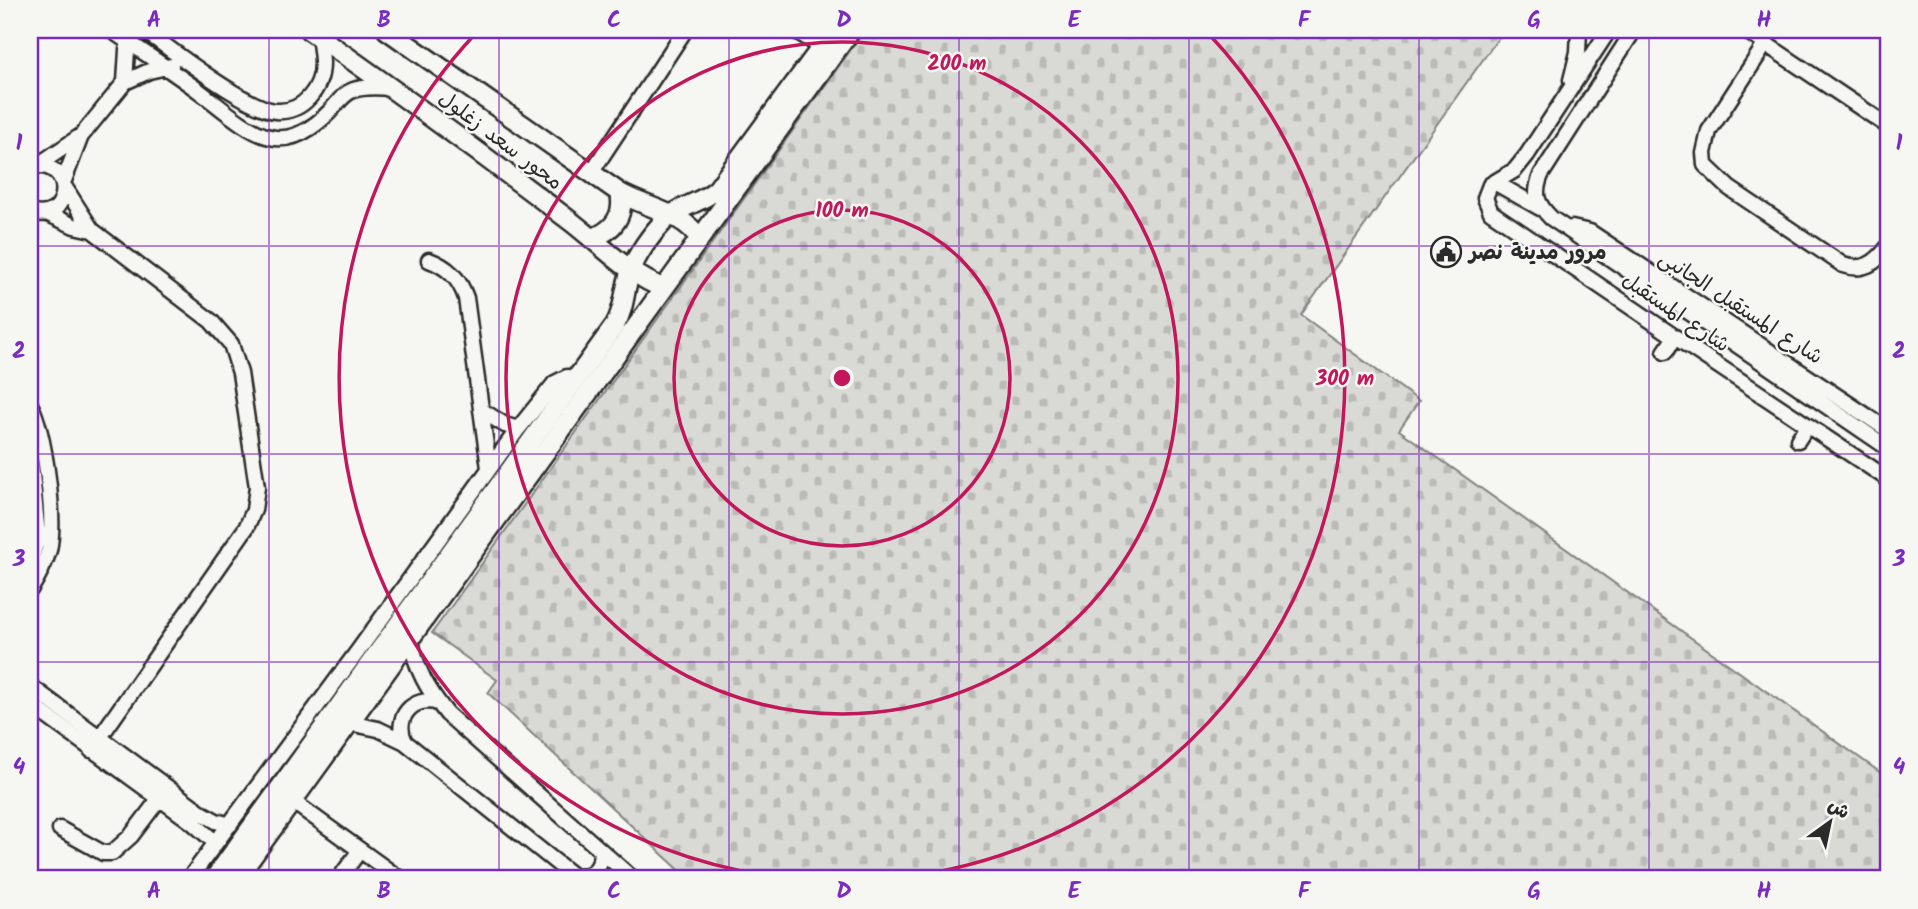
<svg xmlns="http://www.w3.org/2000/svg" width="1918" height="909" viewBox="0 0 1918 909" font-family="Kalam,'Playpen Sans Arabic',sans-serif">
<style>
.cemetery{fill:url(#cemetery-stones);stroke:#828280;stroke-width:2}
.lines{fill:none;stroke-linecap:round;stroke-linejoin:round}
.minor-casing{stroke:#2b2b2b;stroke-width:19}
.major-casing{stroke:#2b2b2b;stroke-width:23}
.minor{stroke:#f6f6f2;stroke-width:14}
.major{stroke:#f6f6f2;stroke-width:18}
.grid{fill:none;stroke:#7b2cbf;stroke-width:2;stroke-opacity:0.55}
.ring{fill:none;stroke:#c2185b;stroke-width:3.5}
.labels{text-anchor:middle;stroke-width:5;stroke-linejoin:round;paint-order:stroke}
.street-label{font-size:21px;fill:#2b2b2b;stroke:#f6f6f2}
.poi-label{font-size:21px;font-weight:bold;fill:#2b2b2b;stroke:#f6f6f2;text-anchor:start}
.centre{fill:#c2185b;stroke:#f6f6f2;stroke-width:3.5}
.ring-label{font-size:21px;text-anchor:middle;font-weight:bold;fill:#c2185b;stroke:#f6f6f2;stroke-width:5;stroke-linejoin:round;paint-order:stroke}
.neatline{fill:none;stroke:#7b2cbf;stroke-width:2.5}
.grid-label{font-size:23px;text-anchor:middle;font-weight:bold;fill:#7b2cbf}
</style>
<defs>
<pattern id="cemetery-stones" width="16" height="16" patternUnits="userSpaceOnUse" patternTransform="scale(1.75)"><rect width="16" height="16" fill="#d9d9d5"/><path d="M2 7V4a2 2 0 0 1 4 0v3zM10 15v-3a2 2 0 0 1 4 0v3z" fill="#babab7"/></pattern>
</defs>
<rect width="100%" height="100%" fill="#f6f6f2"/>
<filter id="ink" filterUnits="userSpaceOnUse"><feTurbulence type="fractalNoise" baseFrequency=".0143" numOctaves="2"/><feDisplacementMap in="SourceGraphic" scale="14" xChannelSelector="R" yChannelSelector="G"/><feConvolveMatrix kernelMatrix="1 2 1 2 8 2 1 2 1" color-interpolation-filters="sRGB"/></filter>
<g filter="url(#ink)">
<!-- cemetery -->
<path class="cemetery" d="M865,30h639l-203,285 118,86 -20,29 489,348v101h-1199l-201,-186 9,-13 -65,-47z"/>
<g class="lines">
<!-- minor casing -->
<g class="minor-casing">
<path id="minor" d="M111,30c29,20 59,40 88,61 19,14 48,41 71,46 15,4 28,-1 40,-9 39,-25 22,-45 80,-40
M144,30c26,19 103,79 132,81 27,2 46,-22 46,-48 0,-9 -2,-18 -3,-27
M795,30l26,17
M1609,30l-82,125 -12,15 -25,15 -5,13 6,14 184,125 213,142
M1634,30l-93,145c-8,20 -4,29 10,43l337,230
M1745,30l143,96
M1766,43l-57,88 -5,22 1,12 24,23 114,77c20,7 33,-2 45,-18
M1571,80l7,-28 1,-22
M125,82l3,-48
M38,165l44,-30 43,-53 24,-11 22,-5
M591,173l94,-143
M1494,182l46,26
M63,183l18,-47
M64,186l28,44 119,91 20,23 9,29 17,114 -3,23 -8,18 -155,222
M30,212c41,13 47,-51 3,-46
M46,213l28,13 18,4
M1572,228l18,4 298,198
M429,260c19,7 30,18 37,38l23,170
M1665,352l10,-15
M30,404c15,29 26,115 19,146 -4,15 -11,27 -19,40
M481,410l24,15 13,4
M1798,440l9,-14
M30,453l8,84 -8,26
M411,638c4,31 17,52 36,76l186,165
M30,686l172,127 14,8 14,4
M30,704l162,118 24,21
M349,723l29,6 27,13 172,137
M405,742c-12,-24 8,-47 33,-39
M292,801l108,78
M60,829l43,24h9l19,-17 28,-37
M574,877c18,0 29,-9 26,-27
M189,879l169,-228 160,-222 37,-46 12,-6 9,1
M339,879l21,-29"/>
</g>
<!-- major casing -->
<g class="major-casing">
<path id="major" d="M309,30c88,61 174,125 260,190 27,20 63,58 95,68
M387,30l233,163c24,14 67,21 79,46
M593,238c21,-8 32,-23 27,-45
M214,879l401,-554c10,-17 9,-34 15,-52 6,-18 22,-40 36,-54 15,-14 36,-16 51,-30l117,-159
M236,879l615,-849"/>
</g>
<!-- minor -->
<use href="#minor" class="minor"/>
<!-- major -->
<use href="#major" class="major"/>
</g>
</g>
<!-- grid -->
<path class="grid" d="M269,30v849M499,30v849M729,30v849M959,30v849M1189,30v849M1419,30v849M1649,30v849M30,246h1858M30,454h1858M30,662h1858"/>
<!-- distance rings -->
<g class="ring">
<circle cx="842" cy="378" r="168"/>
<circle cx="842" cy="378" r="336"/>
<path d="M798 879A503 503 0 0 1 477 32M1207 32A503 503 0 0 1 886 879"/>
</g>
<!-- icons -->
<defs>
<g id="civic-ring" transform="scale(1.575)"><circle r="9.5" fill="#f6f6f2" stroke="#2b2b2b" stroke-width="1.5"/><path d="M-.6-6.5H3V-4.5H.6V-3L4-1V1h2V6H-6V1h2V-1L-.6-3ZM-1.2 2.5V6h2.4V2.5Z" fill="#2b2b2b"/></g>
</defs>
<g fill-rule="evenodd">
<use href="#civic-ring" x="1446" y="252"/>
</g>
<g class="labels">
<!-- street labels -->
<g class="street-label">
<text transform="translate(501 140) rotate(37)" y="7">محور سعد زغلول</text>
<text transform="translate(1741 307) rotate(33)" y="7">شارع المستقبل الجانبى</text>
<text transform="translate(1676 312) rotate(34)" y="7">شارع المستقبل</text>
</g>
<!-- poi labels -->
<g class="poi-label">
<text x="1469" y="259">مرور مدينة نصر</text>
</g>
</g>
<circle cx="842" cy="378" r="10" class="centre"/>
<g class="ring-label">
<text x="957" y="70">200 m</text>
<text x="842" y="217">100 m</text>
<text x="1345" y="385">300 m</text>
</g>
<!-- margin -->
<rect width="1918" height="909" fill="none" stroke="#f6f6f2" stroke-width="77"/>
<!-- north arrow -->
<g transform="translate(1830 822) rotate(33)" stroke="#f6f6f2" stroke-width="5" paint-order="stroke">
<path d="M0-5L12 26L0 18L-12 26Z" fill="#2b2b2b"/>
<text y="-10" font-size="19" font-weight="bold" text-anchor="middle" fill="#2b2b2b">ش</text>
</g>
<rect x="38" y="38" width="1842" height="832" class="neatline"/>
<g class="grid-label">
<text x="154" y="27">A</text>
<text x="384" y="27">B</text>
<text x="614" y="27">C</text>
<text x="844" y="27">D</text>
<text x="1074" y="27">E</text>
<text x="1304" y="27">F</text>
<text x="1534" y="27">G</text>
<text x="1764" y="27">H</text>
<text x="19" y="150">1</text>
<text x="1899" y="150">1</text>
<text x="19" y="358">2</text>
<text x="1899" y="358">2</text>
<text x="19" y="566">3</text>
<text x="1899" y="566">3</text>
<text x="19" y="774">4</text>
<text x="1899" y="774">4</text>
<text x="154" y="898">A</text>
<text x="384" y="898">B</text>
<text x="614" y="898">C</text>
<text x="844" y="898">D</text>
<text x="1074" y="898">E</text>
<text x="1304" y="898">F</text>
<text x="1534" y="898">G</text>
<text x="1764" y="898">H</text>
</g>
</svg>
